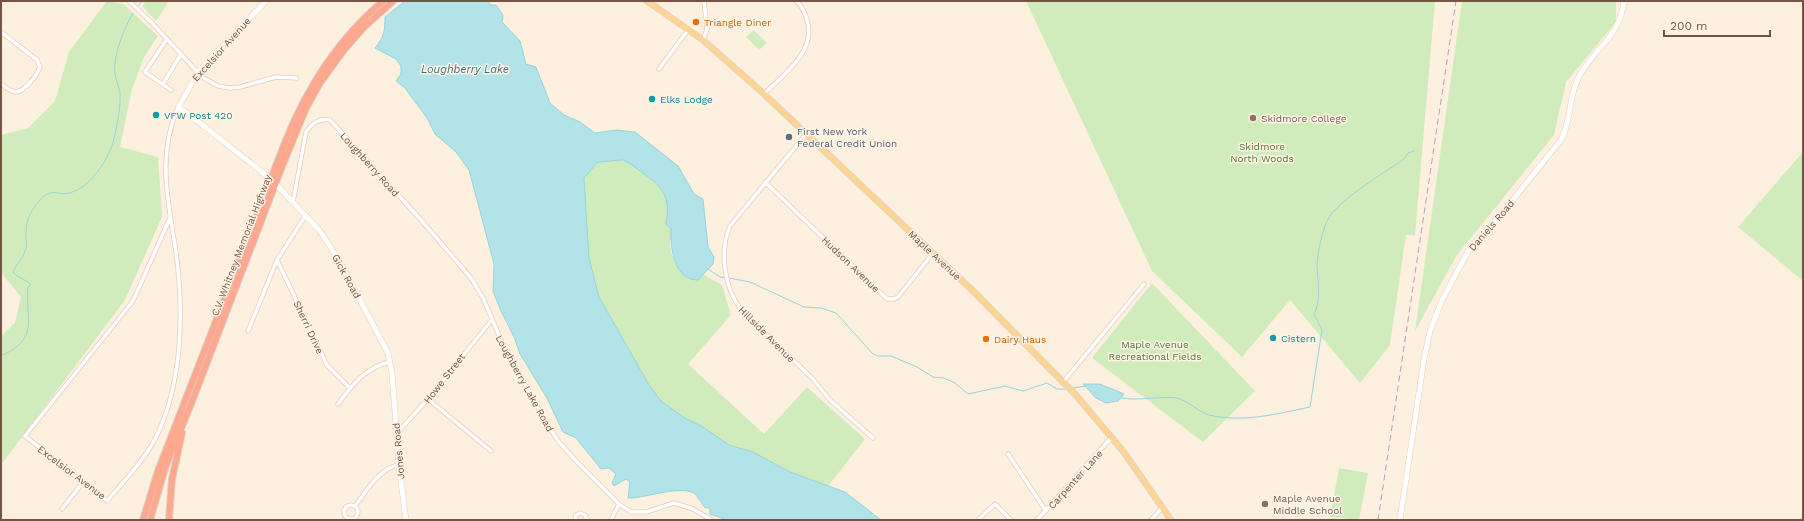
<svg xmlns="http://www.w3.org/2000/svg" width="1804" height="521" viewBox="0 0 1804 521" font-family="'Work Sans',sans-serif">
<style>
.green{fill:#d1ecbc}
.water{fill:#b1e3e9;stroke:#97d3db}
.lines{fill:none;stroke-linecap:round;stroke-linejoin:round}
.stream{stroke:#97d3db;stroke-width:1}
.street-casing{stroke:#e4cdbd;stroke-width:5}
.secondary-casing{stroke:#eaceb9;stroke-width:6}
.primary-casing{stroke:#dbd3ce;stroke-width:7}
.highway-casing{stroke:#dbd3ce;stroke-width:8}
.street{stroke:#fff;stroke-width:3.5}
.secondary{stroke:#fff;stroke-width:5}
.primary{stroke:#ffd394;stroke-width:5.5}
.highway{stroke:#fea88f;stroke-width:6}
.rail{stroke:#b29dc7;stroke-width:1;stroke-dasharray:6 4;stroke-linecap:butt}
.food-dot{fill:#e8710a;stroke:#fff4e6;stroke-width:1.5}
.culture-dot{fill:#0f9aa8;stroke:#fff4e6;stroke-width:1.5}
.education-dot{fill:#8d6e63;stroke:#fff4e6;stroke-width:1.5}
.service-dot{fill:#5c6f8a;stroke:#fff4e6;stroke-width:1.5}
.labels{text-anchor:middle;stroke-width:3;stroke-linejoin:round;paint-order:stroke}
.food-label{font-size:10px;fill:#c56008;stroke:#fff4e6;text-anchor:start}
.street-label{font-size:10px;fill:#765444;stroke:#fff4e6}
.culture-label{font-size:10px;fill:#0d838f;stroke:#fff4e6;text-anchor:start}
.education-label{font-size:10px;fill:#785e54;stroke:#fff4e6;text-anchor:start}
.service-label{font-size:10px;fill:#4e5e75;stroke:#fff4e6;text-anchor:start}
.park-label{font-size:10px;fill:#4e7739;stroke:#fff4e6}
.water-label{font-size:11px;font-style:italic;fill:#37747d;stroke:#fff4e6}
</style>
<rect width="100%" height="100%" fill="#fef0de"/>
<!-- green -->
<path class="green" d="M107,1l16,3 35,32 -14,21 -12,32 -12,58 38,10 4,60 -37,83 -124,165v-129l14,-13 6,-26 -20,-24v-138l27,-7 27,-27 14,-49z
M146,1h23l-13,20 -14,-15z
M1026,1h409l-20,234h-9l-16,110 -30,38 -70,-83 -48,57 -90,-86z
M1462,1h154v21l-50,60 -12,53 -97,120 -42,76z
M754,30l13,13 -8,7 -13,-13z
M1803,152v129l-65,-54z
M623,160l6,3c10,8 25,16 33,27 7,9 9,27 9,38 1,6 -1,11 -1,16 1,16 16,46 34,31l18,10 9,30 -43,49 76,70 43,-47 58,52 -37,47 -38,-14 -37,-20 -24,-7 -26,-18 -20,-10 -22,-16 -12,-16 -50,-88 -10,-39 -5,-80 14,-16z
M1152,283l103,108 -52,51 -111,-84z
M1339,468l29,5 -9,47 -29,-3z"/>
<!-- water -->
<path class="water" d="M405,1h83l3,4h5l7,10 -1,7 18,19 6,23 10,3 14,36 14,12 16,7 15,11 22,-3 18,2 43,34 16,28 9,5 5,48 6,10 -1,7 -15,16c-24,0 -28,-33 -27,-51l-5,-5c7,-36 -12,-42 -37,-61l-6,-3 -25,2 -14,16 5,80 10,39 50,88 12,16 22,16 20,10 26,18 24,7 37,20 55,20 36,28h-154l-17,-6v-6h-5c-3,-4 -6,-9 -9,-13 -12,-12 -52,4 -68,3l2,-16 -4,-3 -12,7 -2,-3 4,-9 -7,-6 -8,1 -25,-31 -13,-6 -16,-34 -27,-44 -6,-17 -14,-28 -7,-18 1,-27 -25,-94 -13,-18 -21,-18 -8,-16 -22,-30 -9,-7 5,-7v-8l-5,-7 -21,-11c9,-10 10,-18 10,-31z
M1083,384h17l24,10 -6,7 -12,2 -10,-5z"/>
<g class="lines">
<!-- stream -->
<path class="stream" d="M139,5l3,-4
M708,269l12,8 6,1
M729,278l21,4 54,25 17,1 15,5 36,40 5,3h14l26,11 16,10 11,1 11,5 13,11 37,-8 18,5 24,-8 10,6h9
M1,356c39,-18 24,-34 27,-69l3,-2c-5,-6 -12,-6 -18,-13 3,-7 10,-14 12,-21 3,-7 0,-13 1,-20 0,-13 7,-23 15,-32 11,-12 16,-3 28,-6 18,-4 33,-25 40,-40 6,-11 12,-46 11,-59 -1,-9 -7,-20 -5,-30 2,-18 9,-35 18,-51
M1073,388l13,-2
M1121,398c18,3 37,-2 55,0 12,2 22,14 33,17 34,8 67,-1 101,-8l12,-77 -8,-16c7,-11 4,-35 3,-48 0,-11 6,-41 13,-50 14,-19 53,-43 73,-56l5,-7 6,-2"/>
<!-- street casing -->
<g class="street-casing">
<path id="street" d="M129,1l24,23 49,53 16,9 12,2 10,-1 36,-10 21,1
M1,32l36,28 3,7c-3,8 -15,25 -25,25 -5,-1 -10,-5 -14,-8
M167,39l-22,33 26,18
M703,40l4,-11 -3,-28
M659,69l29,-39
M163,84l18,-30
M764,94c20,-20 53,-43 43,-74 -2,-8 -5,-14 -11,-19
M806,134l-76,92c-11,26 -6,62 12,85l70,67 18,22 43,38
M765,182l122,117h7l4,-2 35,-44
M293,202l13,-70c6,-9 13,-14 24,-12l91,100 50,58 12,20 18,42 47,86 11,16 19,21 41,41 12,8h15l28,-9 19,6 19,11
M170,218l-37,83 -108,135 82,65c16,-19 35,-38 47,-60 30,-57 30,-134 21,-196 -8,-46 -17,-93 3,-137
M277,260l50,105 23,23
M248,331l29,-71 29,-45
M1064,381l80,-97
M428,399l63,52
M338,404c14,-19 28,-37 52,-42
M396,434l32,-35 63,-78
M1008,454l38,57
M344 512a7 7 0 1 1 14 0a7 7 0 1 1-14 0Z
M355,506c11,-14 25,-39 44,-41
M62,509l21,-27
M575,520l1,-5 4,-2 5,2 2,5
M611,520l8,-16
M978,520l17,-16 16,16
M1037,520l75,-83
M1151,520l11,-12"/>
</g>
<!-- secondary casing -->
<g class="secondary-casing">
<path id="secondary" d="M266,1l-68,71 -20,36 8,4 86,68 48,51 20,31 48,91 4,20 7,92 7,55
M1400,520l24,-161 6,-28 12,-31 28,-52 30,-32 61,-76c11,-20 7,-46 20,-67 16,-27 39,-37 43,-72"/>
</g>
<!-- primary casing -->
<g class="primary-casing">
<path id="primary" d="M647,1l56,39 61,54 209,197 102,103 48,57 48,69"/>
</g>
<!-- highway casing -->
<g class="highway-casing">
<path id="highway" d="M143,520l15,-49 128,-331c22,-54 52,-101 97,-139
M150,520l16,-55 25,-61 90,-235 25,-61 14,-25 24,-33 20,-23 29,-26
M169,520l3,-41 10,-46"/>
</g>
<!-- street -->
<use href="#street" class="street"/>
<!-- secondary -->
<use href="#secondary" class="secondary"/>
<!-- primary -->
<use href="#primary" class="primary"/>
<!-- highway -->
<use href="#highway" class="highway"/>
<!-- rail -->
<path class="rail" d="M1378,520l78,-519"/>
</g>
<!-- markers -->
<g class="food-dot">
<circle cx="696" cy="22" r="4"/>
<circle cx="986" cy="339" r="4"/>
</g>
<g class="culture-dot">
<circle cx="652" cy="99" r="4"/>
<circle cx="156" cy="115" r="4"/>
<circle cx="1273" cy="338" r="4"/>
</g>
<g class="education-dot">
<circle cx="1253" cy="118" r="4"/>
<circle cx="1265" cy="504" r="4"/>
</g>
<circle class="service-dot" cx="789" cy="137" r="4"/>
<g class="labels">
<!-- food labels -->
<g class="food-label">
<text x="704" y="26">Triangle Diner</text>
<text x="994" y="343">Dairy Haus</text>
</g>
<!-- street labels -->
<g class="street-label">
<text transform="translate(221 49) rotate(-48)" y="4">Excelsior Avenue</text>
<text transform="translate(370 164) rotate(48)" y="4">Loughberry Road</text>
<text transform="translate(1491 225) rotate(-49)" y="4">Daniels Road</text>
<text transform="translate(241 245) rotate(-69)" y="4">C.V. Whitney Memorial Highway</text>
<text transform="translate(935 255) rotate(43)" y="4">Maple Avenue</text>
<text transform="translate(851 264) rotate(44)" y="4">Hudson Avenue</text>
<text transform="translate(347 276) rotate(61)" y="4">Gick Road</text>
<text transform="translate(309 327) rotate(65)" y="4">Sherri Drive</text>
<text transform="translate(767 334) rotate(45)" y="4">Hillside Avenue</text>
<text transform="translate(444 378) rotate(-52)" y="4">Howe Street</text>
<text transform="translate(525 383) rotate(61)" y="4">Loughberry Lake Road</text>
<text transform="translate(398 451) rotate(-95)" y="4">Jones Road</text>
<text transform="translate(72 472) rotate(37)" y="4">Excelsior Avenue</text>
<text transform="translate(1075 479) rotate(-48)" y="4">Carpenter Lane</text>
</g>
<!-- culture labels -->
<g class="culture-label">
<text x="660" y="103">Elks Lodge</text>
<text x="164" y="119">VFW Post 420</text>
<text x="1281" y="342">Cistern</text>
</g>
<!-- education labels -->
<g class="education-label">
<text x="1261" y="122">Skidmore College</text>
<text x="1273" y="502">Maple Avenue<tspan x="1273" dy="12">Middle School</tspan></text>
</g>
<!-- service labels -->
<g class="service-label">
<text x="797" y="135">First New York<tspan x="797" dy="12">Federal Credit Union</tspan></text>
</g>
<!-- park labels -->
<g class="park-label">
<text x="1262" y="150">Skidmore<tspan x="1262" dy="12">North Woods</tspan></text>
<text x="1155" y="348">Maple Avenue<tspan x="1155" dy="12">Recreational Fields</tspan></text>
</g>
<!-- water labels -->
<g class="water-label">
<text x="465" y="73">Loughberry Lake</text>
</g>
</g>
<!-- border -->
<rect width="1804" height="521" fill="none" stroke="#765444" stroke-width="4"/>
<!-- scale -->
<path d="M1664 30v6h106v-6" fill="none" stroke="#765444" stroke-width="2"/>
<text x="1670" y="30" font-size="12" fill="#765444" stroke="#fff4e6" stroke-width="3" paint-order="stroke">200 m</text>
</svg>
